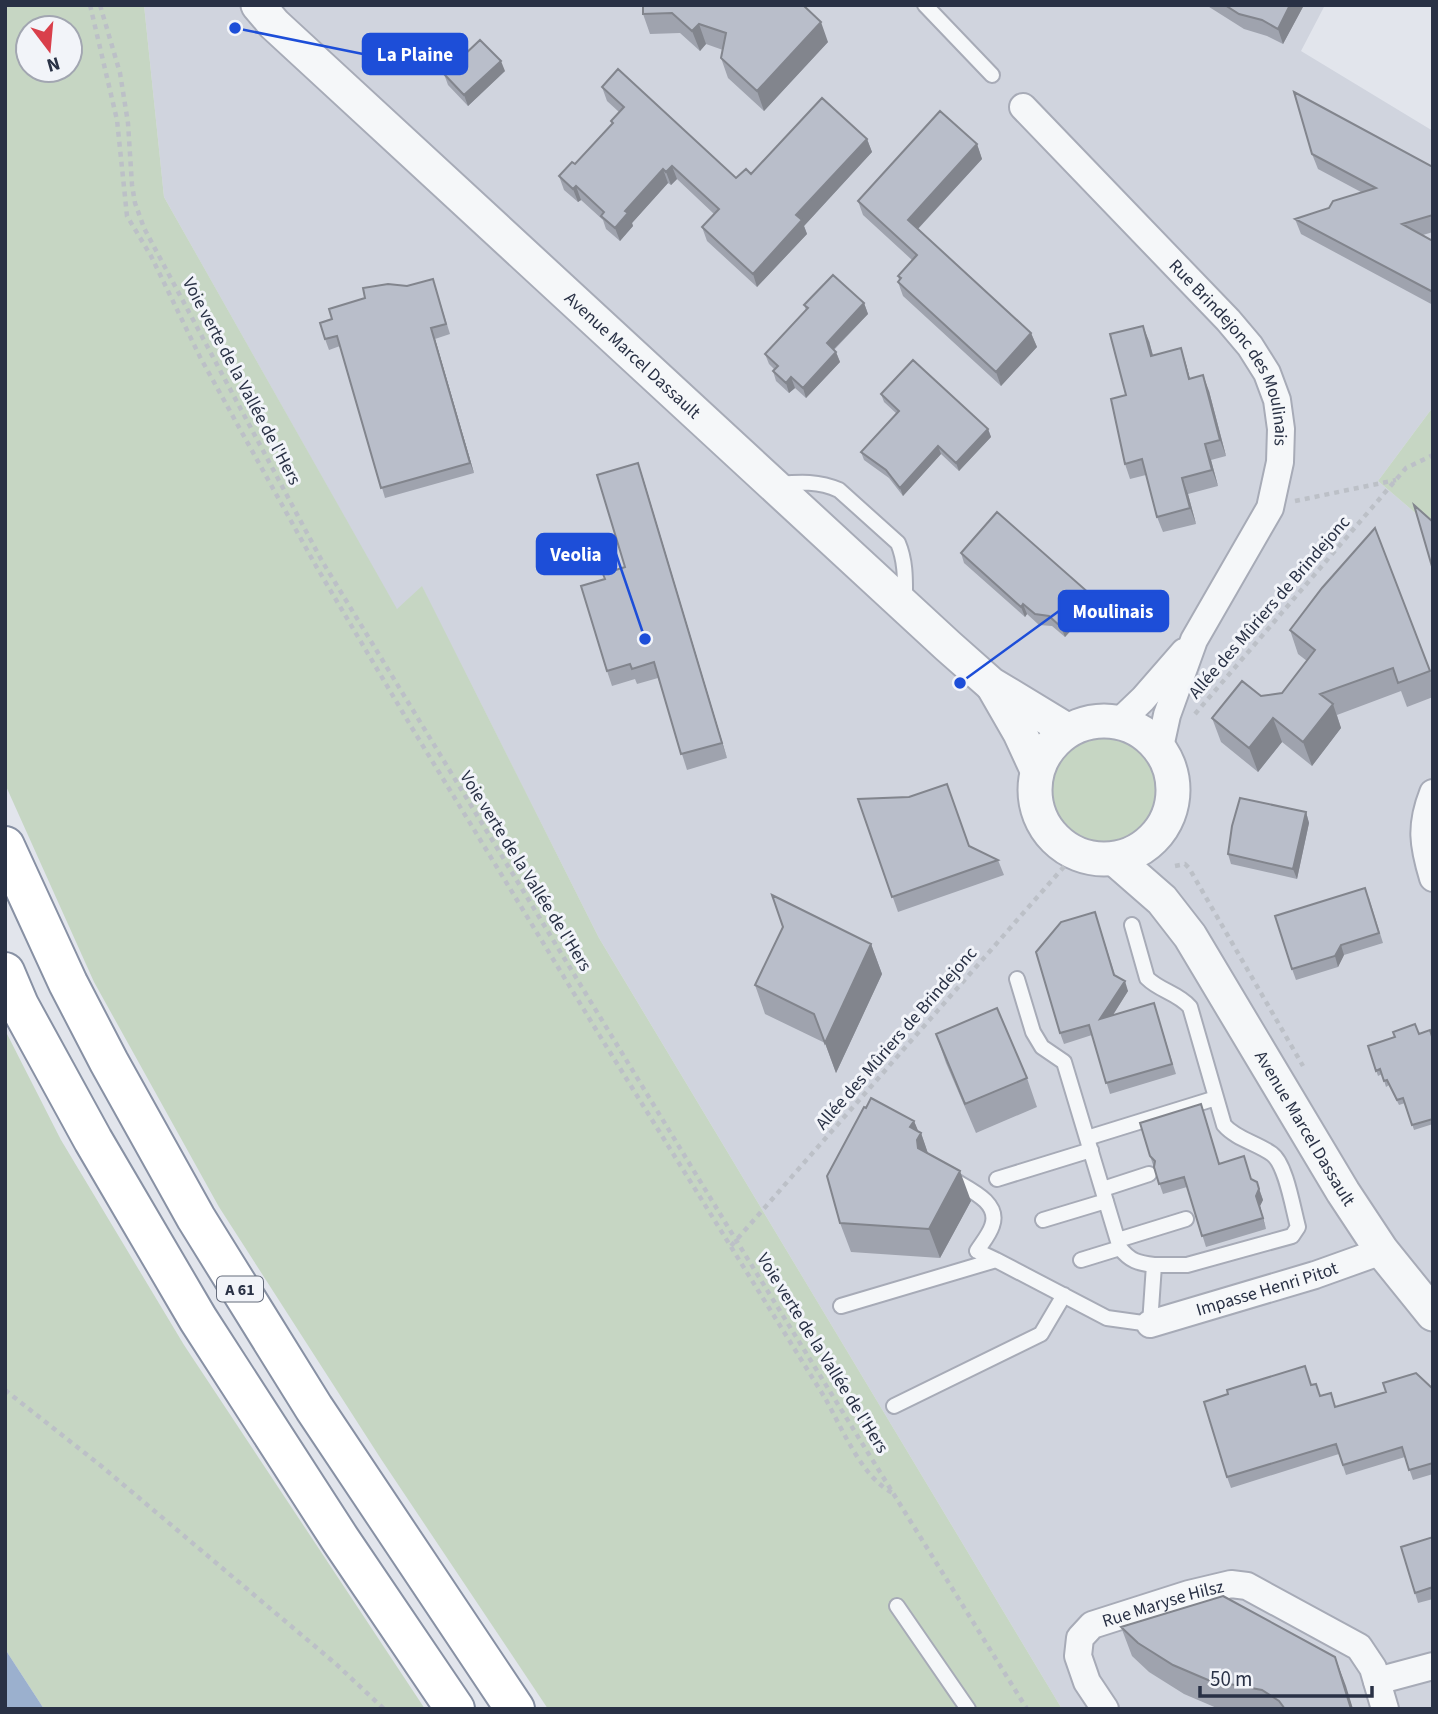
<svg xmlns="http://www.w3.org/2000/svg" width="1438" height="1714" viewBox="0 0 1438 1714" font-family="'Source Sans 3',sans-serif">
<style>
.built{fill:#d0d4de}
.green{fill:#c6d6c3;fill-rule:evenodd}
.water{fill:#9bb0ce}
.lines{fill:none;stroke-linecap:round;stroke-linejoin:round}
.service-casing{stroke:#a7abb7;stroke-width:18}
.minor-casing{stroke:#a7abb7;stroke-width:30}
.tertiary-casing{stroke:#a7abb7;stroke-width:37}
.motorway-casing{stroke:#8891a4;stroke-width:42}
.path{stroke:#bcc0c7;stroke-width:4.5;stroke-dasharray:5 5;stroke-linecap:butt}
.service{stroke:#f5f7f9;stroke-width:14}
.minor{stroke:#f5f7f9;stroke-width:26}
.tertiary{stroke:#f5f7f9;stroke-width:33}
.motorway{stroke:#fff;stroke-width:38}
.wall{fill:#9fa3ae}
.shaded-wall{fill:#82858d}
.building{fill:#b9beca;stroke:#82858d;stroke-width:2}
.labels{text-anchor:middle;stroke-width:6;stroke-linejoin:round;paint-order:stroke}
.shield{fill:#f2f4f9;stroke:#656c7b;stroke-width:2}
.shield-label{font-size:16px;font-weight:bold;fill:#293145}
.street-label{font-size:18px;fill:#293145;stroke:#f2f4f9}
.leader{fill:none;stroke:#1d4ed8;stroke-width:2.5}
.callout-dot{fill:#1d4ed8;stroke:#f2f4f9;stroke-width:2.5}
.callout{fill:#1d4ed8;stroke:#1d4ed8;stroke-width:2.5}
.callout-label{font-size:19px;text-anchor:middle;font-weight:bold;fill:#fff}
</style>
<rect width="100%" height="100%" fill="#e2e5ec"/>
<!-- built -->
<path class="built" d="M144,5h1181l-24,46 132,80v276l-55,74 55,47v1181h-371l-463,-771 -177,-351 -25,23 -233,-413z"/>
<!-- green -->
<path class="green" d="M5,5h139l20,192 233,412 25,-23 177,352 463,771h-514l-167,-250 -162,-252 -125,-225 -89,-198zM28,28h42v42h-42z
M1433,407v121l-55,-47z
M1047 790a57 57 0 1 1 114 0a57 57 0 1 1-114 0Z
M5,1030l56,110 123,205 241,364h-381l-39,-60z"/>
<!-- water -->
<path class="water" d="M5,1649l39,60h-39z"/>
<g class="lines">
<!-- service casing -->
<g class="service-casing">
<path id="service" d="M925,5l67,70
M779,484c21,-2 40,-3 60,6l59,53c8,19 7,38 7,58
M1017,979l16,53 9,15 22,15 56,186c10,13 18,15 34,17
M1087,1138l129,-40
M952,1179c16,10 49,23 40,47 -3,9 -10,17 -15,25l19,9
M997,1179l94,-29
M1103,1189l46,-15
M1043,1220l63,-19
M1118,1240l68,-21
M1081,1260l39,-12
M841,1306l155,-46 111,58 43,6 4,-59h33l105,-29 6,-9c-5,-18 -12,-63 -26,-73 -15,-11 -36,-15 -48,-29l-34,-118c-12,-14 -30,-16 -43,-29l-15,-53
M894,1406l147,-72 23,-39
M897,1606l71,103"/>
</g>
<!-- minor casing -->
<g class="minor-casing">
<g id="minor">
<path id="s1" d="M1023,107l205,213 22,26 17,27 10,27 4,29 -1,33 -10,46 -76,132 -27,75 -7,32"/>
<path d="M1119,722l24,-23 41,-47"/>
<path d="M1433,793c-13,33 -10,52 0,85"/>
<path id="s2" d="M1150,1324l165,-49 67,-24"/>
<path d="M1377,1681l56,-15"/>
<path id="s3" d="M1105,1709l-18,-27 -9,-26 2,-18 12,-13 97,-31 42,-10 16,2 112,61 14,21 12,41"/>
</g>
</g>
<!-- tertiary casing -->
<g class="tertiary-casing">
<g id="tertiary">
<path id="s4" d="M258,5l16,19 674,622 43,38 76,46"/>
<path d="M993,686l27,47 17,37"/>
<circle cx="1104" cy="790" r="69"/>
<path id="s5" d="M1115,859l47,41 28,36 153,256 39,59 51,63"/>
</g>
</g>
<!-- motorway casing -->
<g class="motorway-casing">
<path id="motorway" d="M5,846l63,137 41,79 87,156 118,190 201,301
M5,972l14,33 74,135 105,179 142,220 115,170"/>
</g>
<!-- path -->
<path class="path" d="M90,5l27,115 10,96 24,40 49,101 116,209 96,162 191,313 222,357c17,30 37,80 68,95
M100,5l20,68 8,50 4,62 3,18 9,25 178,333 414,679 291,469
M1295,501l101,-21
M1195,714l211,-246 27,-13
M1175,866l10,-2 4,4 114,198
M731,1246l345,-393
M5,1390l95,75 236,199 48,45"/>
<!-- service -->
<use href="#service" class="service"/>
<!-- minor -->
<use href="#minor" class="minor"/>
<!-- tertiary -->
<use href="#tertiary" class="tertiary"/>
<!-- motorway -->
<use href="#motorway" class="motorway"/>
</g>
<!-- wall -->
<path class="wall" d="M643,5l185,37 -64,69 -36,-33 -7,-20 2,-8 -17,-6 -6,7 -20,-18 -30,1 -7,-20z
M1206,5h98l-21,39 -16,-8 -23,-7z
M505,71l-37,35 -20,-21 -4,-11z
M602,87l134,91 131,-39 5,13 -68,74 3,8 -50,53 -50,-46 -5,-14 12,-13 -37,-35 -6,6 -3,-2 -36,40 1,3 -13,15 -14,-12 -3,-9 -22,-20 -3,2 -14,-12 -5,-14 16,-12 37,-40 -1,-3 8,-9 -12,-11z
M977,144l5,15 -64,70 113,104 6,14 -36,39 -98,-90 -5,-14 1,-2 -1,-4 14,-16 -49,-45 -5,-14z
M1312,154l121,13v65l-10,3 10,6v64l-132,-71 -6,-15 34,-11 32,-16 -43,-23z
M433,279l17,55 -15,5 39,134 -89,25 -45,-152 -11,4 -4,-11 7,-20 33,-21z
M864,303l4,11 -34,36 2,2 4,10 -34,36 -11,-10 -6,5 -13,-12 -3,-10 1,-2 -5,-5 -4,-10 41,-44 -2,-5z
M1149,341l4,14 28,-7 9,31 19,12 17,65 -15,4 7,26 -30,8 8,30 -33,8 -6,-15 -11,-42 -16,4 -5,-15 1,-69z
M881,394l107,35 3,8 -32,34 -18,-17 -38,42 -14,-18 -25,-18 -3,-8 36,-38 -13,-12z
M638,463l5,15 84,280 -40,12 -29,-92 -21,6 -2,-5 -23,7 -5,-15 -2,-92 20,-12z
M1375,528l58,150v19l-26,10 -6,-16 -64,24 4,13 -29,38 -30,-24 -24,30 -37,-30 -9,-24 49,-22 21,-3 25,-32 -9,-7 -8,-24z
M961,553l129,41 4,11 -29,32 -13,-11 -13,-1 -12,-11 -2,3 -61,-54z
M858,799l111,47 29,14 6,15 -106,37z
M1306,812l3,11 -12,56 -66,-15 -3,-10z
M1369,898l14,45 -39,12 -6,12 -42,13 -4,-11z
M1095,912l20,63 13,16 -15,24 41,-12 22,71 -66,20 -18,-59 -28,9 -4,-11z
M871,944l11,30 -46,99 -11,-30 -60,-29 -10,-29z
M936,1034l91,44 10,29 -61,26 -30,-70z
M1419,1034l14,5v85l-19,6 -9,-27 -6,2 -10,-20 -3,2 -4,-13 -4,2 -10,-30z
M1201,1104l18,60 38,18 6,18 -3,6 6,23 -60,18 -19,-60 -24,7 -13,-38z
M914,1121l4,11 3,1 7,21 43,47 -31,57 -89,-6 -11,-29z
M1312,1385l8,11 16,11 97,-18v85l-20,6 -8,-23 -59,18 -7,-21 -108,34 -4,-11z
M1433,1537v62l-15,4 -3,-10z
M1121,1627l214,30 18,52h-134l-35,-15 -35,-22 -17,-16z"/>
<!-- shaded-wall -->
<path class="shaded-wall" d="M1290,5h14l-21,39 -5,-15z
M821,22l7,20 -64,69 -7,-20z
M699,24l7,20 -6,7 -8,-20z
M501,61l4,10 -37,35 -4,-11z
M867,139l5,13 -68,74 3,8 -50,53 -4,-13 43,-59z
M977,144l5,15 -69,75 -5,-14z
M672,166l5,13 -6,6 -5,-13z
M663,169l5,14 -36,40 1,3 -13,15 -5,-13 10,-17z
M576,186l5,14 -3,2 -5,-13z
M864,303l4,11 -38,39 -3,-10z
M1143,326l6,15 8,30 -6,-15z
M431,328l4,11 39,134 -4,-10z
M1031,333l6,14 -36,39 -5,-14z
M1181,348l5,16 8,30 -5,-15z
M836,352l4,10 -34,36 -3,-10z
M1203,375l6,16 17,65 -6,-16z
M791,377l4,11 -6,5 -3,-10z
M988,429l3,8 -32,34 -3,-8z
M1205,444l6,16 7,26 -6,-16z
M938,446l3,8 -38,42 -3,-8z
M638,463l5,15 84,280 -5,-15z
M1182,478l6,16 8,30 -6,-16z
M1090,594l4,11 -29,32 -4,-10z
M1023,604l4,10 -2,3 -4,-10z
M1333,704l8,24 -29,38 -9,-24z
M1273,718l9,24 -24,30 -9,-24z
M1306,812l3,11 -12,56 -4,-10z
M871,944l11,30 -46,99 -11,-30z
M1341,945l3,10 -6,12 -3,-11z
M1125,981l3,10 -24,38 -4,-10z
M914,1121l6,14 1,-2 10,29 -4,7 -17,-42z
M960,1171l11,30 -31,57 -11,-29z
M1259,1189l4,11 -3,6 6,23 -10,-33z
M1335,1657l11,29 7,23h-2z"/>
<!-- building -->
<path class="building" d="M643,5h160l18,17 -64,69 -36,-33 5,-25 -27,-9 -7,7 -20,-18 -29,1z
M1225,5h65l-12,24 -16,-9 -23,-6z
M480,40l21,21 -37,34 -20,-21z
M618,69l118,109 10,-9 5,5 71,-76 45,41 -71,76 6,5 -49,54 -51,-47 17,-18 -47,-43 -6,6 -3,-3 -38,42 3,2 -13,15 -14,-12 3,-4 -28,-26 -3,3 -14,-13 13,-14 3,2 38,-41 -2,-2 13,-14 -22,-20z
M1294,92l139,75v48l-31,9 31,17v51l-138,-73 34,-11 4,-7 43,-13 -64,-34z
M940,111l37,33 -69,76 123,113 -35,39 -98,-90 3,-4 -3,-2 19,-21 -59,-54z
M833,275l31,28 -37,40 9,9 -33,36 -12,-11 -5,6 -13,-12 5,-5 -13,-12 43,-46 -4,-3z
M433,279l13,45 -15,4 39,135 -89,25 -44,-152 -12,3 -5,-16 12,-4 -3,-10 36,-11 -2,-10 25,-4 19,2z
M1143,326l8,30 30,-8 8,31 14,-4 17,65 -15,4 7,26 -30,8 8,30 -33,9 -15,-58 -17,5 -14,-65 15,-4 -16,-61z
M913,360l75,69 -32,34 -18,-17 -38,42 -14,-18 -25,-18 38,-41 -18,-17z
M638,463l84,280 -41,11 -27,-92 -22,7 -2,-5 -23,7 -26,-85 24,-7 -2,-5 22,-7 -28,-92z
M1414,505l19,17v48z
M997,512l93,82 -29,33 -12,-11 -14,-2 -12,-10 -2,3 -60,-54z
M1375,528l55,143 -32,12 -5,-15 -73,26 13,10 -30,38 -30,-24 -24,30 -37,-30 30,-37 19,15 21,-3 33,-43 -25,-20 32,-42z
M947,784l22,62 29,14 -106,37 -34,-98 51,-2z
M1240,798l66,14 -13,57 -65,-15 4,-28z
M1365,888l14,45 -38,12 -6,11 -43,13 -17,-53z
M772,895l99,49 -46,99 -11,-29 -59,-29 28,-58z
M1095,912l19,63 11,6 -25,38 54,-16 18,61 -66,19 -17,-58 -29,8 -24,-81 25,-30z
M997,1008l30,70 -62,26 -29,-70z
M1415,1024l4,10 11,-4 3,10v79l-21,6 -9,-27 -6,2 -10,-20 -3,1 -4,-12 -4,2 -8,-25 27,-9 -2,-5z
M871,1098l43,23 -4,6 11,6 -4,7 1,8 42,23 -31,58 -89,-6 -13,-47 37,-69 2,1z
M1201,1104l18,60 25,-8 7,23 6,3 2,7 -3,7 7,22 -61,18 -18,-59 -25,7 -5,-17 1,-6 -5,-5 -10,-33z
M1305,1366l6,19 5,-1 4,12 11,-3 4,14 51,-15 -3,-9 33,-10 17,16v74l-24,7 -7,-23 -59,18 -7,-21 -109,33 -23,-75 24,-8 -1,-4z
M1433,1537v50l-18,6 -14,-46z
M1223,1596l112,61 16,52h-66l-6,-8 -17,-11 -54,-10 -35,-15 -35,-22 -17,-16z"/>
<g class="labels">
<!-- shield labels -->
<rect class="shield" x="217" y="1276.5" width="46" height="25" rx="5"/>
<g class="shield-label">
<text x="240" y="1295">A 61</text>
</g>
<!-- street labels -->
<g class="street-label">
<text dy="6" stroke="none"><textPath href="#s4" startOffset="513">Avenue Marcel Dassault</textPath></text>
<text dy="6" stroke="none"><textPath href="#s1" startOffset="326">Rue Brindejonc des Moulinais</textPath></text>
<text transform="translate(242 381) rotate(62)" y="6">Voie verte de la Vallée de l'Hers</text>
<text transform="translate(1269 607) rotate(-49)" y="6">Allée des Mûriers de Brindejonc</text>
<text transform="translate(526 871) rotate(58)" y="6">Voie verte de la Vallée de l'Hers</text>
<text transform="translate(896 1038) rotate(-49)" y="6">Allée des Mûriers de Brindejonc</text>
<text dy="6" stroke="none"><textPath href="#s5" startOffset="332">Avenue Marcel Dassault</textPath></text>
<text dy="6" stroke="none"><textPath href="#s2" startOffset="122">Impasse Henri Pitot</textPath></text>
<text transform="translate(823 1353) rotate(58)" y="6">Voie verte de la Vallée de l'Hers</text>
<text dy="6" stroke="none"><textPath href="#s3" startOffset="170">Rue Maryse Hilsz</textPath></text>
</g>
</g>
<!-- callouts -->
<path class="leader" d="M235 28L363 54M645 639L616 554M960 683L1059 611"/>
<g class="callout-dot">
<circle cx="235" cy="28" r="7"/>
<circle cx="645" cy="639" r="7"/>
<circle cx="960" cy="683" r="7"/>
</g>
<g class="callout">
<rect x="363" y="34" width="104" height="40" rx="7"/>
<rect x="537" y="534" width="79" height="40" rx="7"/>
<rect x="1059" y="591" width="109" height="40" rx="7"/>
</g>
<g class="callout-label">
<text x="415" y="61">La Plaine</text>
<text x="576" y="561">Veolia</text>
<text x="1113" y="618">Moulinais</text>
</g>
<!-- border -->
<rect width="1438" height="1714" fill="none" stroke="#293145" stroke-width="14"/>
<!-- north arrow -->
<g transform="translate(49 49) rotate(164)"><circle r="33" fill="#f2f4f9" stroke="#a2a6b1" stroke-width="2"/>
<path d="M0-5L12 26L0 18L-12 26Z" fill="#d93f4b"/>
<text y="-10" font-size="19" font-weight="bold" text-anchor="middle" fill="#293145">N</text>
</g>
<!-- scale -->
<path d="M1200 1686v10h172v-10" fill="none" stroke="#293145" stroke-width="3.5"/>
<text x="1210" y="1686" font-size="21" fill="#293145" stroke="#f2f4f9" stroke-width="5" paint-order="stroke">50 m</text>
</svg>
